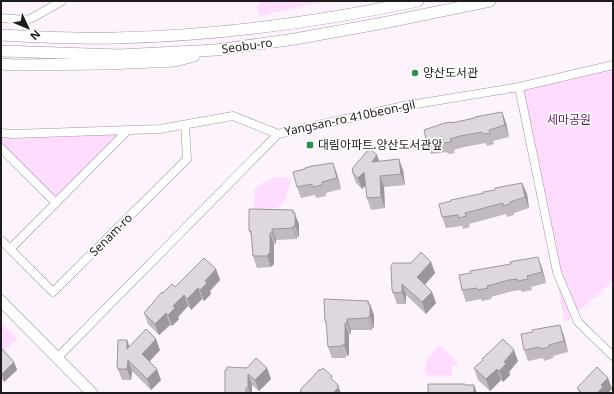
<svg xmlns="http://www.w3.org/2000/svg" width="614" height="394" viewBox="0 0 614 394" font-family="'Noto Sans','Noto Sans KR',sans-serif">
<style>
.green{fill:#fedbff}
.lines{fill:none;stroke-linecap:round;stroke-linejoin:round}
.street-casing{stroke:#9f979f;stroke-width:9}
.secondary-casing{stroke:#9f979f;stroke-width:12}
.street{stroke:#fff;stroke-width:8}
.secondary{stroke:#fff;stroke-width:11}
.wall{fill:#c0b9c1}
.shaded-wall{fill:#9c969d}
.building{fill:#dfd7e0;stroke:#9c969d}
.poi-dot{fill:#2c944a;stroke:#fff;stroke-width:1.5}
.labels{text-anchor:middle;stroke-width:3.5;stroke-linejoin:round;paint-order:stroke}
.street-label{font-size:12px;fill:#1e1b1e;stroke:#fff}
.poi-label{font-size:12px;fill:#1e1b1e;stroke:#fff;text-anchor:start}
.park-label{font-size:12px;fill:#6a1d70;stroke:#fff}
</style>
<rect width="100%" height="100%" fill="#fcf3fc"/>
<!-- green -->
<path class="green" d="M263,1h63l-66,15 -3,-11z
M613,65v216l-48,42 -46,-236z
M128,130l-72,73 -55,-55v-15z
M279,177l12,2 -6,22 -8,7 -23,2c0,-7 2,-13 0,-19l1,-3c8,-4 15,-10 24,-11z
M1,323l17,16 -17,13z
M438,346h3l16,16v3l-5,2v7l-3,3 -8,-2 -11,2 -5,-3c-1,-19 7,-15 13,-28z"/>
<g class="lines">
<!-- street casing -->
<g class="street-casing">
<path id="street" d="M1,18l24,2 7,-2 30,-17
M519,87l38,185 21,50 35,34
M1,133l12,1 147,-5 73,-13 45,18
M1,148l55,55
M1,240l52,52 134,-133 -2,-34
M10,249l118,-119
M57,358l221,-224 126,-28 115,-19 94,-22"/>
</g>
<!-- secondary casing -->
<g class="secondary-casing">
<path id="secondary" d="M1,35c37,2 75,4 113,3 101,-2 205,-16 304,-37
M1,51l118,4 97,-5 79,-11 88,-16 107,-22
M1,64l13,1 93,-1 68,-3 19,-5
M1,301l91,92"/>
</g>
<!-- street -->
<use href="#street" class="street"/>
<!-- secondary -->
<use href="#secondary" class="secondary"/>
</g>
<!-- wall -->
<path class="wall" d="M502,112l4,11 3,14 -16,4 1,3 -7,2 -1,-3 -22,4 -10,3 1,3 -7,1 -1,-2 -16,2 -4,-11 24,-20z
M379,161l24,9 2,15 -21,2 1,21 -14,2 -4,-12 -1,-13 -4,4 -6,-6 -4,-11 1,-2 -1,-1z
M333,163l4,11 4,15 -15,4v3l-10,2 -1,-3 -14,3 -4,-11z
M522,183l5,11 2,14 -15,5v2l-7,2 -1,-3 -37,10 1,3 -7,2 -1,-3 -16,2 -4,-11 9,-16 33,-8z
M293,210l6,14v13h-2v2l-21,1v4h-2v20l-3,3 -14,1 -4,-12 -1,-19 -3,-6z
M431,262l4,11 -10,12 7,7 4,11 -10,11 -20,-19v9h-9l-5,-14z
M542,268l4,15 -15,4 1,3 -10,2 -1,-2 -8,1 -22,6 1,2 -10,2 -1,-2 -15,3 -4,-12z
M216,269l4,11 -10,11 1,3 -7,7 -2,-2 -11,11 -3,-4 -10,11 1,2 -7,7 -2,-1 -11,10 -11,-11 -4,-11 19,-20 12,-6z
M370,304l4,11v13h-2v2h-21v4h-2v20l-1,2h-2v2h-14l-4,-11 -1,-20 -2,-6z
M564,336l4,16 -15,4v2l-9,3 -1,-3 -15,3 -4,-11z
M127,340l2,7 31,3 -10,11 11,19 -10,10 -19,-19 -1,9h-9l-5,-13z
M1,348l13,14 3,8 -13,12 -3,-4z
M482,359l36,2 -9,11 1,3 -7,7 -2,-2 -11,11 -12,-11 -4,-12 9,-8z
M247,368h20l4,11 -12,12 -7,-6v8h-27z
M608,378l4,11 -4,4h-29l-2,-5z"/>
<!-- shaded-wall -->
<path class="shaded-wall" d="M502,112l4,11 3,14 -4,-12z
M377,155l4,11 -9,-4z
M399,159l4,11 2,15 -4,-11z
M333,163l4,11 4,15 -4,-11z
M364,172l4,11 -6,6 -4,-11z
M380,176l4,11 1,21 -4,-11z
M522,183l5,11 2,14 -4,-11z
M293,210l6,14v13l-4,-11z
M293,226l4,11v2l-4,-11z
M272,229l4,11v4l-4,-11z
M270,233l4,11v20l-3,3 -4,-11z
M538,257l4,11 4,15 -4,-11z
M431,262l4,11 -14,16 -4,-12z
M216,269l4,11 -10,11 1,3 -7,7 -4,-11 5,-9z
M402,284l4,11v9l-4,-12z
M198,288l4,11 -11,11 -4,-11z
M432,292l4,11 -10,11 -4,-12z
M184,295l4,11 -10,11 1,2 -7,7 -4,-11 5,-9z
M368,301l6,14v13l-4,-11z
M166,313l4,12 -11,10 -4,-11z
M368,317l4,11v2l-4,-12z
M347,319l4,11v4l-4,-11z
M345,323l4,11v20l-1,2 -4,-11z
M560,325l4,11 4,16 -4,-11z
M156,339l4,11 -14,15 -4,-11z
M127,340l4,11 -4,-2z
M514,350l4,11 -9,11 1,3 -7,7 -4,-11 5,-9z
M128,360l4,11 -1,9 -4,-11z
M14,362l3,8 -13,12 -2,-8z
M267,368l4,11 -12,12 -4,-11z
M157,369l4,11 -10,10 -4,-11z
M497,369l4,11 -11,11 -4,-12z
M248,374l4,11v8h-2l-2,-5z
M608,378l4,11 -4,4h-11l4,-8z
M338,385l3,8h-8l4,-7z
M474,385l3,8h-3z"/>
<!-- building -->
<path class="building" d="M502,112l3,13 -16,5 1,3 -7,1 -1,-2 -22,4 -10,3 1,3 -7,1 -1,-3 -16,3 -3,-13 21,-7 6,-1v1l24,-5v-1z
M370,149l7,6 -5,7 27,-3 2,15 -21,2 1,21 -14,1 -3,-26 -6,6 -6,-6 1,-2 -1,-1 16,-19 1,1z
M333,163l4,15 -15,4v3l-10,2v-3l-15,3 -4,-15 12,-3v-1l7,-2z
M522,183l3,14 -15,5v2l-7,2v-3l-38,10 1,3 -7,2 -1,-3 -16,2 -3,-13 12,-3v-1l33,-7 -1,-1 12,-2v-2z
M249,209l44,1v3h2v13h-2v2l-21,1v4h-2v19l-3,4h-14l-2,-25h-2z
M421,252l10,10 -14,15 15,15 -10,10 -20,-18v8l-9,1v-3h-1l-1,-24 2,-3h18z
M538,257l4,15 -15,4 1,3 -10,2 -1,-2 -8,1 -22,6 1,2 -10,2 -1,-2 -15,2 -3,-15 12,-2 -1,-2 41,-7 -1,-2 5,-1z
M204,258l12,11 -11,12 2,2 -7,7 -2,-2 -11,11 -3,-4 -11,11 2,2 -7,7 -2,-2 -11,11 -11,-11 18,-21 1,1 9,-9 3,3z
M324,299l44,2v3h2v13h-2v1l-21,1v4h-2v20l-1,2h-2v1l-14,1 -2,-26h-1z
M560,325l4,16 -15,4v2l-9,2 -1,-2 -15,3 -3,-16 12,-2 -1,-2z
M146,329l10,10 -14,15 15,15 -10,10 -19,-19 -1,9h-9v-2h-1l1,-27h9v9z
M503,339l11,11 -10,12 2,2 -7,7 -2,-2 -11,10 -12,-11 9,-8 -1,-1z
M1,348l13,14 -12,12 -1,-1z
M256,358l11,10 -12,12 -7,-6v14h-2v5h-21v-23h2v-3l20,1z
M597,367l11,11 -7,7 2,2 -6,6h-15l-5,-5z
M323,368l9,8 -1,2 7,7 -1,1 2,1 -6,6h-34l2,-2 -1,-1 20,-21 1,1z
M428,384h37v1h9v8h-46z"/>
<!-- markers -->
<g class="poi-dot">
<circle cx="415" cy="73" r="4"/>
<rect x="306" y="141" width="8" height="8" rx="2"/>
</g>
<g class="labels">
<!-- street labels -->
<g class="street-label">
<text transform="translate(247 46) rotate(-8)" y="4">Seobu-ro</text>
<text transform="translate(350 118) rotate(-12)" y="4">Yangsan-ro 410beon-gil</text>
<text transform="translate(111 235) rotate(-45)" y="4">Senam-ro</text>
</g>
<!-- poi labels -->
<g class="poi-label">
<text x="423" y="77">양산도서관</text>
<text x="318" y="149">대림아파트.양산도서관앞</text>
</g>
<!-- park labels -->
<g class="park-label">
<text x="569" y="124">세마공원</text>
</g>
</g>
<!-- border -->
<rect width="614" height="394" fill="none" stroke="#1e1b1e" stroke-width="4"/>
<!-- north arrow -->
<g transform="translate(28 28) rotate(134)" stroke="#ffffff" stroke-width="3" paint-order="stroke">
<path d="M0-3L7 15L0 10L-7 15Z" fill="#1e1b1e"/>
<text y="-6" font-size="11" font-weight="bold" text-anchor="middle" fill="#1e1b1e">N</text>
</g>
</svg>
